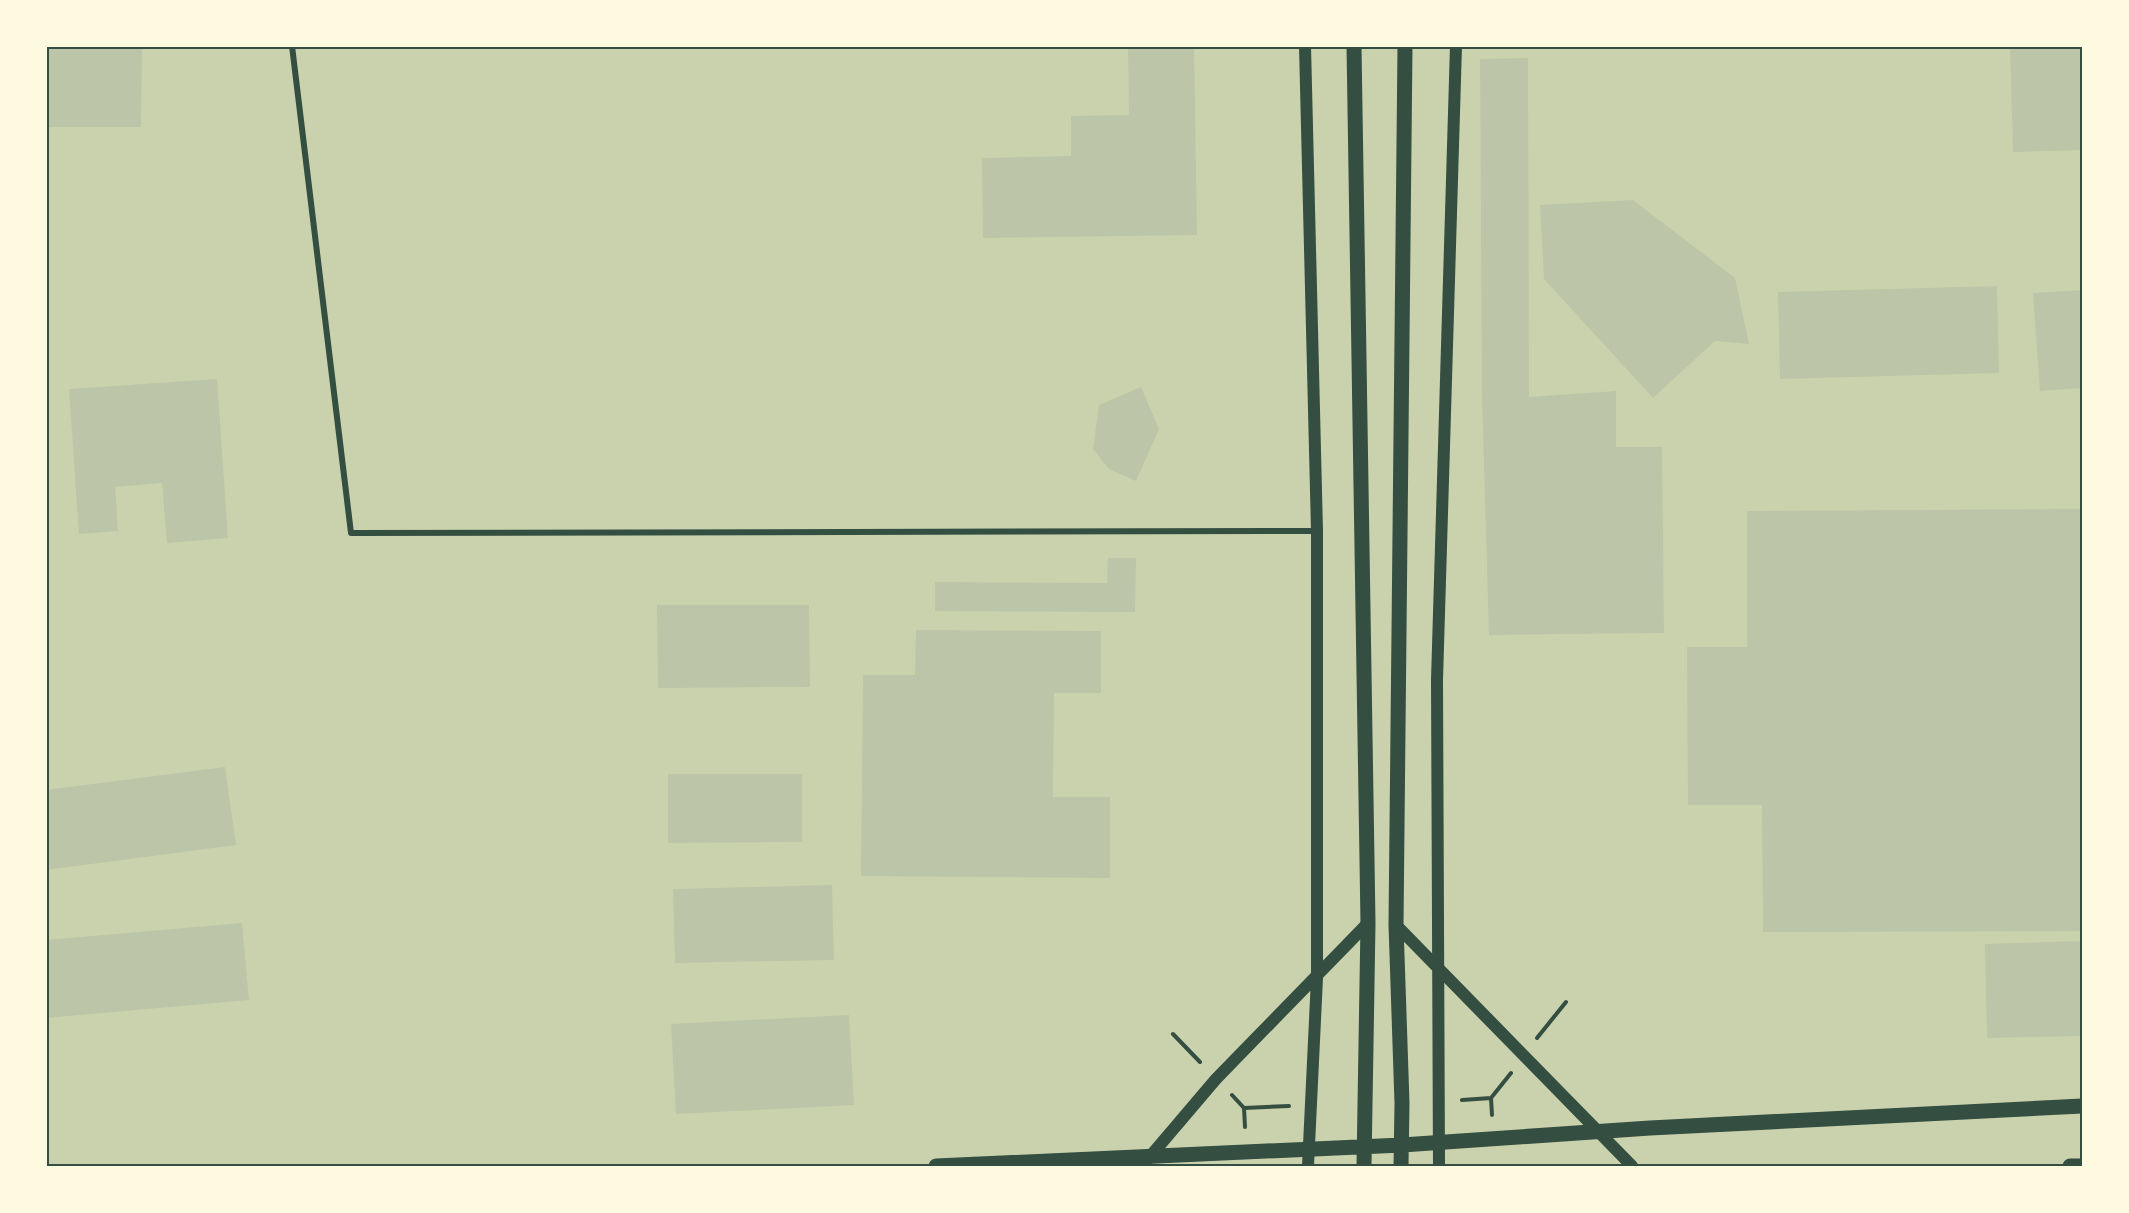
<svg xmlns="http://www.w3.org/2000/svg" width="2129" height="1213" viewBox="0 0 2129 1213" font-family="Karla,sans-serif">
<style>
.green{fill:#cad2ad}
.building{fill:#bcc5a7}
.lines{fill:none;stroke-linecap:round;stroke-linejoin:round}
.path{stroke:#344e41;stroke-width:4}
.minor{stroke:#344e41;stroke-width:6}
.secondary{stroke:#344e41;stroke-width:12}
.primary{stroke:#344e41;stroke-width:15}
.neatline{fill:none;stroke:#344e41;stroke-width:2}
</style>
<rect width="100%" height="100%" fill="#e9edc9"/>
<!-- green -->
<path class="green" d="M46,47h2036v1119h-2035z"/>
<!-- building -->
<path class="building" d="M46,46h96l-1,81h-95z
M1128,46h66l3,189 -214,3 -1,-80 89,-2v-40l58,-1z
M2010,46h72v104l-69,2z
M1528,58l1,339 87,-6v56h46l2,186 -175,2 -7,-238 -2,-338z
M1633,200l102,78 14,66 -34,-3 -62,57 -109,-119 -4,-74z
M1997,286l2,87 -219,6 -2,-87z
M2082,290v98l-42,3 -7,-98z
M217,379l11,159 -61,5 -5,-60 -47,4 3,44 -39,3 -10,-145z
M1141,387l18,42 -23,52 -27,-12 -16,-20 6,-44z
M2082,509v422l-319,1 -1,-127h-74l-1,-158h60v-136z
M1108,558h28l-1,54 -200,-1v-29l172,1z
M657,605h152l1,82 -152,1z
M916,630l185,1v62h-47l-1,104h57v81l-249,-2 2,-201h52z
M225,767l11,78 -190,25v-80z
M668,774h134v68l-134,1z
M832,885l2,75 -159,3 -2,-74z
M242,923l7,77 -203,18v-78z
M2082,941v95l-95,2 -2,-94z
M849,1015l5,90 -178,9 -5,-90z"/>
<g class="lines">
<!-- path -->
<path class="path" d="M1173,1034l27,28
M1537,1038l29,-36
M1232,1095l12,13
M1491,1098l1,17
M1462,1100l29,-2 20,-25
M1245,1127l-1,-19 45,-2"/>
<!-- minor -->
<path class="minor" d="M292,46l59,487 966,-2"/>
<!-- secondary -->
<path class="secondary" d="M1305,46l12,485v447l-9,188
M1396,925l236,241
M1142,1166l74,-87 152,-156
M1439,1166l-2,-486 19,-634"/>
<!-- primary -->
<path class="primary" d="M1354,46l14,877 -4,243
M936,1166l466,-21 248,-17 432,-22
M1401,1166l1,-63 -6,-178 9,-879
M2070,1166h12"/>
</g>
<!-- border -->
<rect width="2129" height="1213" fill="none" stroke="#fefae0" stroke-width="96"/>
<rect x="48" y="48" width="2033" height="1117" class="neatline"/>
</svg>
